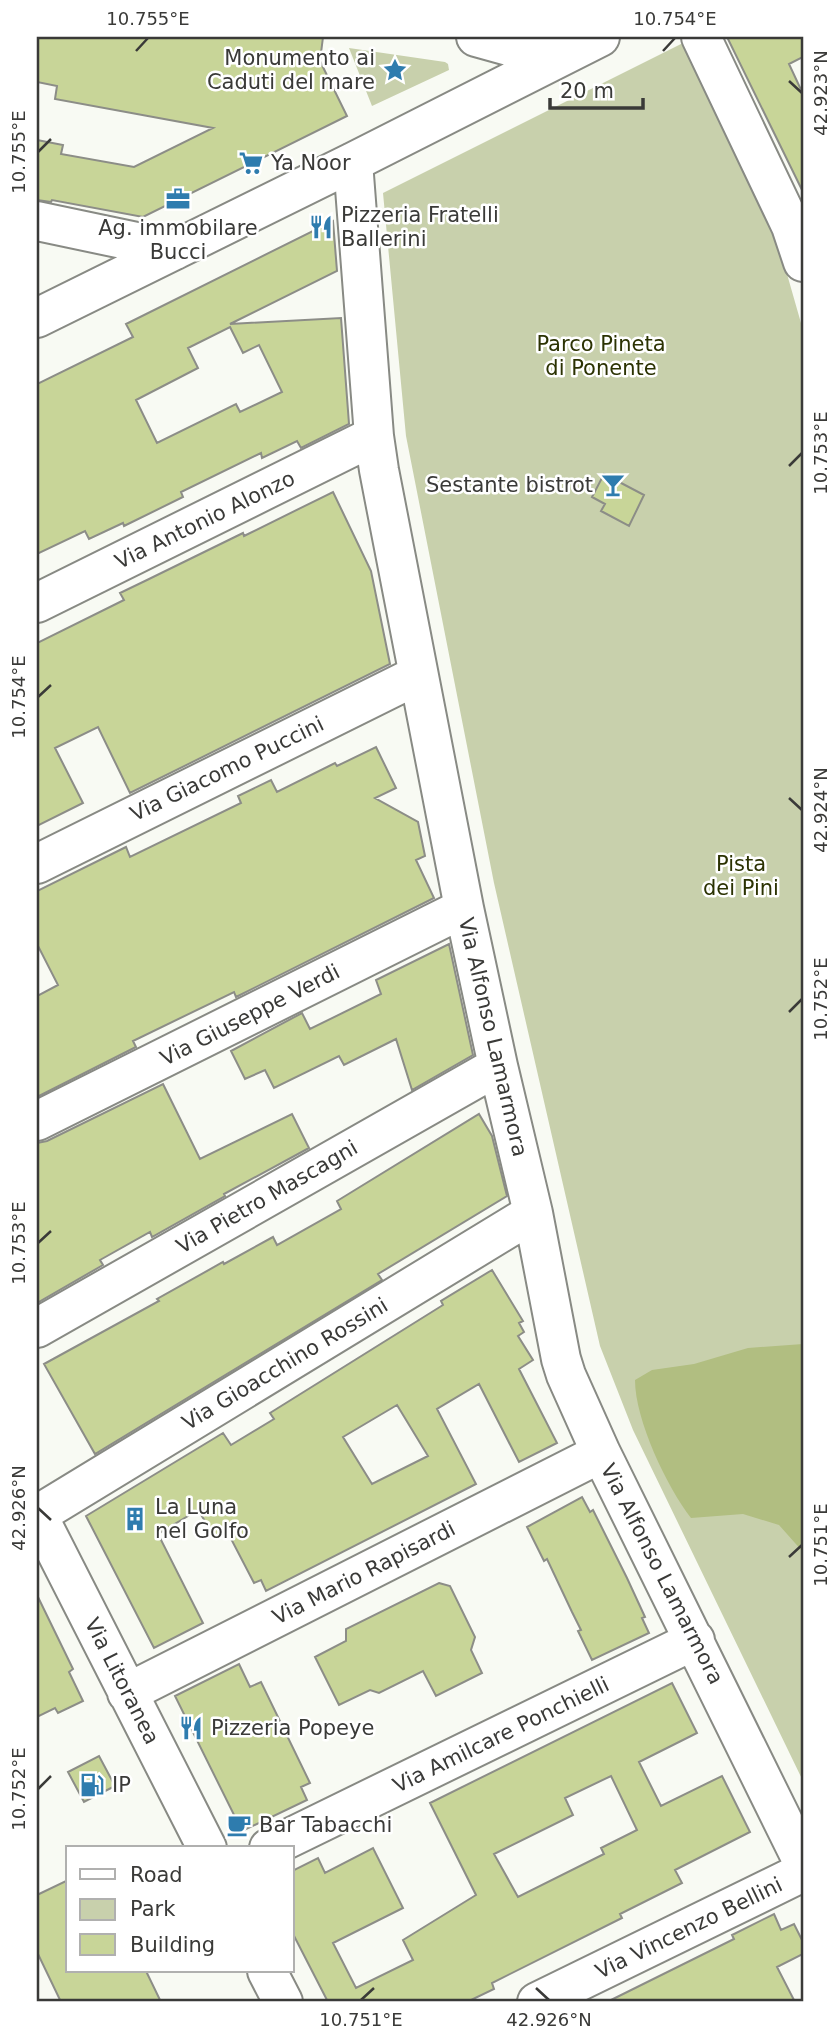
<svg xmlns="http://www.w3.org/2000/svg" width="840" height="2039" viewBox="0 0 840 2039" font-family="'DejaVu Sans',sans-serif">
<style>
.green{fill:#c8d0ac}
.forest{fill:#b1be81}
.building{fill:#c8d598;stroke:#8c8d87;stroke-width:2;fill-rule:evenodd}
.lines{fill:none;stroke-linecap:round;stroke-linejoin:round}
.minor-casing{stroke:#888a84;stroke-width:42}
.minor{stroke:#fff;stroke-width:38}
.ticks{fill:none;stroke:#3a3a38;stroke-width:2.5}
.labels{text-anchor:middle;stroke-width:5;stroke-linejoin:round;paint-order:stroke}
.poi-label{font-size:21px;fill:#3a3a38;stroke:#fff;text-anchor:start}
.park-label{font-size:21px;fill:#2b3202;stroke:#fff}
.street-label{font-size:21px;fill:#3a3a38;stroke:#fff}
.neatline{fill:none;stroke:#3a3a38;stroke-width:2.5}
.ticks-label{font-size:18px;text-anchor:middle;fill:#3a3a38}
</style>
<rect width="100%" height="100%" fill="#f8faf3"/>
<!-- green -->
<path class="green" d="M683,43l92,189 28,98v1451l-170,-351 -33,-84 -106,-463 -88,-447 -23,-243z
M349,48l96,14 3,2 1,6 -77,36z"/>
<!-- forest -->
<path class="forest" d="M803,1344v208l-24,-27 -36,-11 -52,4c-24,-31 -56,-98 -56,-138l17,-10 42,-6 54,-16z"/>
<!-- building -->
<path class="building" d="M37,37h286l-3,24 27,55 -204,101 -91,-17 -1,2 -14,-2v-60l26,5 -2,9 73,13 79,-39 -158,-29 2,-13 -20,-4z
M727,37h76v20l-14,7 14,30v98z
M333,221l4,50 -107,53 111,-6 8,106 -48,24 -4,-7 -35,17 -1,-5 -80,39 2,5 -59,29 -1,-3 -34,16 -4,-8 -48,23v-170l96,-47 -7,-13zM230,327l13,26 16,-8 23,47 -42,20 -4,-8 -79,39 -21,-43 62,-32 -10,-20z
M604,474l40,21 -15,31 -28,-15 4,-7 -13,-7z
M333,492l38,79 19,93 -260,129 -32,-66 -43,21 28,55 -46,23v-183l87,-43 -4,-7 27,-13 96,-47 1,3z
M376,747l20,41 -21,10 43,24 7,34 -9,4 18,38 -198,99 -2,-5 -101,49 3,6 -99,50v-101l21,-11 -21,-41v-53l89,-44 4,10 111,-54 -3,-7 33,-16 6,12 58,-29 2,3z
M449,944l24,111 -61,35 -16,-51 -52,26 -5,-9 -65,32 -9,-18 -20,9 -14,-28 71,-38 8,16 71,-35 -5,-14z
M163,1084l37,75 92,-45 17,34 -85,46 1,2 -73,41 -2,-5 -50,28 3,5 -66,38v-160l10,-2z
M479,1114l13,22 15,60 -129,78 4,6 -287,174 -51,-90 115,-63 -2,-2 66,-37 1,2 49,-27 4,8 64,-36 -4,-8z
M492,1270l31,51 -4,2 5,9 -6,4 15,24 -14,9 38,74 -38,19 -40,-78 -42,25 39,75 -210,107 -5,-11 -7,3 -27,-52 -12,6 -17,-27 -40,24 45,89 -49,25 -68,-132 137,-83 8,12 43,-26 -4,-6 173,-108 -2,-4zM397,1405l31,51 -56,28 -29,-47z
M582,1497l8,15 3,-2 34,68 18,39 -3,1 7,15 -57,27 -14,-29 3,-1 -9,-18 -25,-53 -3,2 -17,-34z
M439,1583l11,3 25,51 -4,13 11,23 -46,23 -13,-25 -44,22 -9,-3 -31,15 -24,-48 31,-16v-12z
M37,1595l36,74 -4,3 14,29 -25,12 -3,-5 -18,9z
M239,1664l11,23 11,-5 49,101 -9,4 6,13 -65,31 -67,-135z
M672,1683l25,50 -58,29 22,44 61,-30 28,56 -75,38 7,13 -62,31 2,4 -130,65 2,6 -27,13h-139l-36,-70v-61l26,-13 7,15 48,-25 30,60 -70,35 23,45 57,-28 -10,-20 73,-45 -46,-92zM611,1776l26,54 -36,18 3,6 -86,43 -24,-43 79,-39 -8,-17z
M99,1756l16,30 -31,16 -16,-30z
M68,1880v91h78l15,31h-100l-24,-50v-57z
M774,1914l7,16 13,-6 9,18v12l-26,13 18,35h-188l127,-63 -2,-4z"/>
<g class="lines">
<!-- minor casing -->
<g class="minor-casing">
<path id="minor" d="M476,37l36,10 53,6
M701,37l90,189 12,36
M353,162l21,274 5,34 85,438 34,158 35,147 28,146 5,16 35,78 202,409
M37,221l138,29
M37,318l316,-156 247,-125
M37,603l337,-167
M37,864l381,-189
M37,1121l427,-213
M37,1328l461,-262
M37,1514l170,334
M37,1515l496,-302
M127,1693l474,-240
M269,1848l426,-208
M267,1971l16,31
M537,2002l266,-130"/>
</g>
<!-- minor -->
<use href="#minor" class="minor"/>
</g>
<!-- ticks -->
<path class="ticks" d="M136,51l12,-13M663,51l12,-13M789,81l13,12M38,152l13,-13M789,466l13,-13M38,697l13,-12M789,798l13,12M789,1012l13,-13M38,1243l13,-12M38,1508l13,12M789,1557l13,-12M38,1789l13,-13M536,1988l13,12M361,2000l13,-12"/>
<!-- icons -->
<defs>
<g id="sight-bare" transform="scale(1.89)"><path d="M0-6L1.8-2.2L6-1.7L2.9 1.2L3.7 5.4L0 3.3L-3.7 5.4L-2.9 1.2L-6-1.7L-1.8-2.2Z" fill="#2e7cae" stroke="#fff" stroke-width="2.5" paint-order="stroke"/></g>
<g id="supermarket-bare" transform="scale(1.89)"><path d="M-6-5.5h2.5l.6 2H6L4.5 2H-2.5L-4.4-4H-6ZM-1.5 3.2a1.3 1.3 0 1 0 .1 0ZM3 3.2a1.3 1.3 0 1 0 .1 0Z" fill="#2e7cae" stroke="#fff" stroke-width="2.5" paint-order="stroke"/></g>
<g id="office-bare" transform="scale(1.89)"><path d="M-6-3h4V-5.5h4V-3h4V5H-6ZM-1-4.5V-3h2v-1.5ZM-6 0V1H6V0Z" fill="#2e7cae" stroke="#fff" stroke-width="2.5" paint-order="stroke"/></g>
<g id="restaurant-bare" transform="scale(1.89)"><path d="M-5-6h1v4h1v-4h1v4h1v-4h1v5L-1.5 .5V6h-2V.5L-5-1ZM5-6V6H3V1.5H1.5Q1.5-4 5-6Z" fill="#2e7cae" stroke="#fff" stroke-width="2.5" paint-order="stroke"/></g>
<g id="bar-bare" transform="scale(1.89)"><path d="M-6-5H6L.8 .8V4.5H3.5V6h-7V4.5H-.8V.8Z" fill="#2e7cae" stroke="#fff" stroke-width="2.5" paint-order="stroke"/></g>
<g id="building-bare" transform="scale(1.89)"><path d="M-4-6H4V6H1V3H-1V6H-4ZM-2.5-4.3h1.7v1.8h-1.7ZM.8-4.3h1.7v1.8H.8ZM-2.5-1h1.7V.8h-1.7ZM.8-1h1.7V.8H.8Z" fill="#2e7cae" stroke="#fff" stroke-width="2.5" paint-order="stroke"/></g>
<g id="fuel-bare" transform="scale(1.89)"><path d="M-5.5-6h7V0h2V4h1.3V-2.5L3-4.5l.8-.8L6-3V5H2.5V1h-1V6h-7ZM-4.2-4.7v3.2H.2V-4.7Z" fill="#2e7cae" stroke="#fff" stroke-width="2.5" paint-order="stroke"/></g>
<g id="cafe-bare" transform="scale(1.89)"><path d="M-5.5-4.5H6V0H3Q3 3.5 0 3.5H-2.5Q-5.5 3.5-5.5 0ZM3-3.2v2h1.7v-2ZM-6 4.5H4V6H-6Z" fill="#2e7cae" stroke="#fff" stroke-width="2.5" paint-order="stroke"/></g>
</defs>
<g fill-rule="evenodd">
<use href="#sight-bare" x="395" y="70"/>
<use href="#supermarket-bare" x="251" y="163"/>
<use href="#office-bare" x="178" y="199"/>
<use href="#restaurant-bare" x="321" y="227"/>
<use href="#bar-bare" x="613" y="485"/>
<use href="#building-bare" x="135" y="1519"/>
<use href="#restaurant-bare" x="191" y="1728"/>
<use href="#fuel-bare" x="92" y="1785"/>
<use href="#cafe-bare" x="239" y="1825"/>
</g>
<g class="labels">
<!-- poi labels -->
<g class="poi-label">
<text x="375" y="65" text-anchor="end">Monumento ai<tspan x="375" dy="24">Caduti del mare</tspan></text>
<text x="271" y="170">Ya Noor</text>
<text x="341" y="222">Pizzeria Fratelli<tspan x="341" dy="24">Ballerini</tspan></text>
<text x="178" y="235" text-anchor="middle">Ag. immobilare<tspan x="178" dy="24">Bucci</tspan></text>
<text x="593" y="492" text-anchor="end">Sestante bistrot</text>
<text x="155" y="1514">La Luna<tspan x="155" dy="24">nel Golfo</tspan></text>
<text x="211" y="1735">Pizzeria Popeye</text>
<text x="112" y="1792">IP</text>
<text x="259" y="1832">Bar Tabacchi</text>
</g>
<!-- park labels -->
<g class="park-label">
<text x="601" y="351">Parco Pineta<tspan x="601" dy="24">di Ponente</tspan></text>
<text x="741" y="871">Pista<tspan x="741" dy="24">dei Pini</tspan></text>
</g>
<!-- street labels -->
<g class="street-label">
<text transform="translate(205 520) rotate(-26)" y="7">Via Antonio Alonzo</text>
<text transform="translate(227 769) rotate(-26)" y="7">Via Giacomo Puccini</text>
<text transform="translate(250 1015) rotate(-27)" y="7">Via Giuseppe Verdi</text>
<text transform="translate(493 1037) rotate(77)" y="7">Via Alfonso Lamarmora</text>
<text transform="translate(267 1197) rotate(-30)" y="7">Via Pietro Mascagni</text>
<text transform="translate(285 1364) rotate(-31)" y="7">Via Gioacchino Rossini</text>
<text transform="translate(364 1573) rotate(-27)" y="7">Via Mario Rapisardi</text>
<text transform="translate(662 1574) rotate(63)" y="7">Via Alfonso Lamarmora</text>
<text transform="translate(122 1681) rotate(63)" y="7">Via Litoranea</text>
<text transform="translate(501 1735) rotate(-26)" y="7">Via Amilcare Ponchielli</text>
<text transform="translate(689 1928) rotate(-26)" y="7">Via Vincenzo Bellini</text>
</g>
</g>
<!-- border -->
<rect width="840" height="2039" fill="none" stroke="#ffffff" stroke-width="77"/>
<!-- legend -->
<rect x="66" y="1846" width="228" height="126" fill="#ffffff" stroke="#b0b0af" stroke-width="2"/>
<rect x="80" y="1869" width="35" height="10" fill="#ffffff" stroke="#b0b0af" stroke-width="2"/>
<text x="130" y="1882" font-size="21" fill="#3a3a38">Road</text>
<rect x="80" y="1899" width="35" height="21" fill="#c8d0ac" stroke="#b0b0af" stroke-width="2"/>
<text x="130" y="1916" font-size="21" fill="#3a3a38">Park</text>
<rect x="80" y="1934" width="35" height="21" fill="#c8d598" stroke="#b0b0af" stroke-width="2"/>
<text x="130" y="1952" font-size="21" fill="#3a3a38">Building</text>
<!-- scale -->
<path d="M550 98v10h93v-10" fill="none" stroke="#3a3a38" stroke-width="3.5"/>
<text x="560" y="98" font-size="21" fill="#3a3a38" stroke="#ffffff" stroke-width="5" paint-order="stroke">20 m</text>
<rect x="38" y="38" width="764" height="1962" class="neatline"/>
<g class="ticks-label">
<text x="148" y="25">10.755°E</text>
<text x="675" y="25">10.754°E</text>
<text transform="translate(821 93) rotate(-90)" y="6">42.923°N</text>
<text transform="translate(19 152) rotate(-90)" y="6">10.755°E</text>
<text transform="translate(821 453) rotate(-90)" y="6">10.753°E</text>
<text transform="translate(19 697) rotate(-90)" y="6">10.754°E</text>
<text transform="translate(821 810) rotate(-90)" y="6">42.924°N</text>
<text transform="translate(821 999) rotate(-90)" y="6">10.752°E</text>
<text transform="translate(19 1243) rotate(-90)" y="6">10.753°E</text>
<text transform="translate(19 1508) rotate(-90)" y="6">42.926°N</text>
<text transform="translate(821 1545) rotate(-90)" y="6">10.751°E</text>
<text transform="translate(19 1789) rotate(-90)" y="6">10.752°E</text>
<text x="361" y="2026">10.751°E</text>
<text x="549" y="2026">42.926°N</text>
</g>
</svg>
